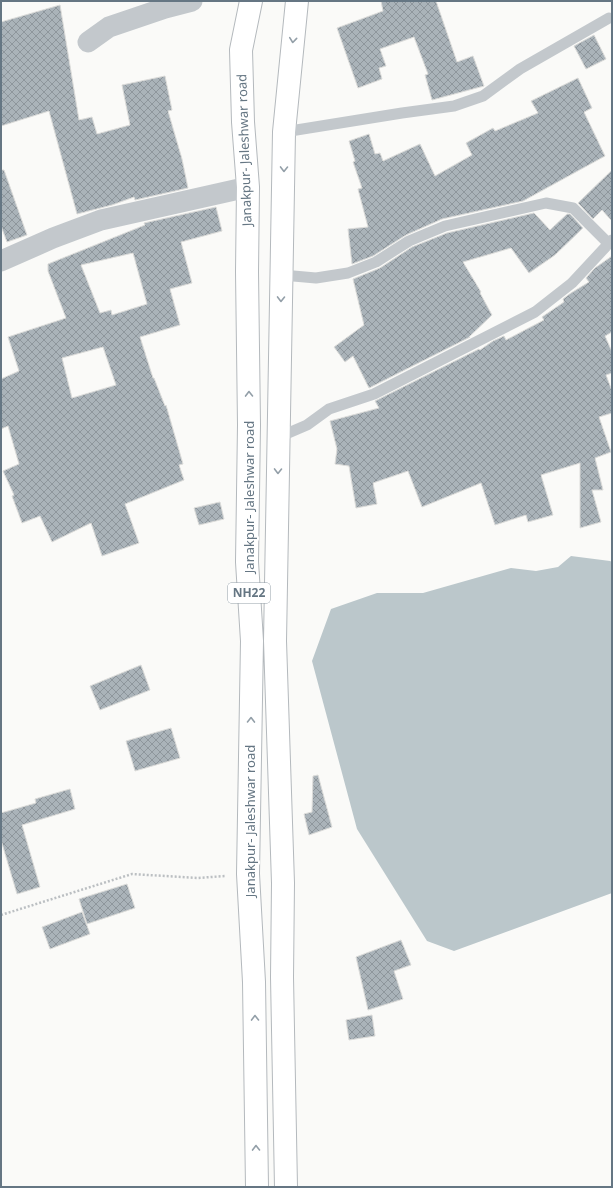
<svg xmlns="http://www.w3.org/2000/svg" width="613" height="1188" viewBox="0 0 613 1188" font-family="'Noto Sans',sans-serif">
<style>
.water{fill:#bbc7cb}
.building{fill:url(#building-cross-hatch);stroke:#dcdcda;fill-rule:evenodd}
.lines{fill:none;stroke-linecap:round;stroke-linejoin:round}
.trunk-casing{stroke:#b4b9bd;stroke-width:24}
.path{stroke:#bbbfc2;stroke-width:2.5;stroke-dasharray:2 2;stroke-linecap:butt}
.service{stroke:#c3c8cc;stroke-width:11}
.minor{stroke:#c3c8cc;stroke-width:21}
.trunk{stroke:#fff;stroke-width:22}
.oneway{stroke:#939fa8}
.labels{text-anchor:middle;stroke-width:4;stroke-linejoin:round;paint-order:stroke}
.shield{fill:#fff;stroke:#939fa8;stroke-width:1}
.shield-label{font-size:12px;font-weight:bold;fill:#657683}
.street-label{font-size:13px;fill:#657683;stroke:#fff}
</style>
<defs>
<pattern id="building-cross-hatch" width="8" height="8" patternUnits="userSpaceOnUse"><rect width="8" height="8" fill="#aab3b9"/><path d="M0 0l8 8M0 8l8-8" fill="none" stroke="#8e969c"/></pattern>
</defs>
<rect width="100%" height="100%" fill="#fafaf8"/>
<!-- water -->
<path class="water" d="M571,556l39,5 2,1v331l-158,58 -27,-10 -70,-112 -45,-168 19,-52 46,-16h46l88,-25 25,3 22,-4z"/>
<!-- building -->
<path class="building" d="M381,1h55l21,61 16,-6 11,30 -52,14 -7,-25 3,-1 -14,-37 -34,12 6,17 -7,2 3,11 -24,9 -21,-60 46,-17z
M60,5l19,115 13,-3 5,17 33,-9 -8,-40 43,-9 7,34 -4,1 14,48 6,29 -53,12 -1,-3 -22,8 -35,9 -28,-103 -48,15v-104z
M594,35l12,24 -20,10 -12,-23z
M578,78l14,30 -8,4 21,44 -82,45 -81,18 -36,16 -33,21 -21,8 -4,-35 20,-2 -10,-38 4,-1 -9,-26 2,-1 -6,-20 20,-7 6,20 5,-1 3,8 37,-17 15,32 37,-21 -6,-12 27,-15 2,3 43,-18 -7,-12z
M1,170h3l23,65 -20,7 -6,-16z
M612,170v51l-10,-11 -9,9 -15,-16z
M216,207l6,24 -41,11 11,41 -22,6 10,36 -40,12 13,41h1l11,28 1,-1 17,59 -4,1 5,15 -59,24 14,39 -37,13 -11,-33 -39,19 -12,-26 -18,7 -10,-27 2,-1 -11,-24 16,-7 -11,-38 -7,3v-50l18,-8 -11,-34 58,-19 -18,-47v-7l97,-39 -1,-2zM133,253l14,51 -35,11 -1,-5 -11,3 -19,-48zM103,347l13,38 -44,13 -10,-40z
M534,213l16,17 17,-16h3l13,14 -28,27 -26,18 -18,-25 -48,14 18,30 -1,1 12,22 -23,22h1l-101,51 -16,-32 -8,6 -11,-15 30,-22 -11,-46 27,-11 32,-21 35,-14z
M612,256v76l-7,4 7,16v21l-6,2 6,16v22l-13,4 12,35 -16,6 8,32h-11l9,32 -21,6v-65l-39,12 12,40 -25,7 -2,-7 -31,10 -14,-42 -59,24 -14,-36 -35,12 4,21 -21,4 -7,-42 -14,-2 2,-15 -7,-28 49,-13 -4,-7 104,-52 1,1 13,-9 11,-5 2,4 38,-20 -2,-3 22,-15 -1,-3 8,-6 18,-11 -3,-4 9,-10z
M220,502l4,17 -25,6 -5,-17z
M141,665l9,25 -50,20 -10,-24z
M171,728l9,30 -45,13 -9,-30z
M318,775l14,52 -23,8 -5,-21 8,-2 1,-36z
M70,789l5,20 -53,16 18,62 -23,7 -16,-54v-27l35,-10 -1,-4z
M127,884l8,24 -48,16 -8,-25z
M82,912l8,22 -40,15 -8,-22z
M401,940l10,25 -17,6 9,28 -35,11 -12,-53z
M372,1015l3,21 -26,4 -3,-20z"/>
<g class="lines">
<!-- trunk casing -->
<g class="trunk-casing">
<path id="trunk" d="M251,1l-10,49 2,72 5,65 -1,85 2,153 -2,137 5,79 -4,233 6,108 3,205
M286,1187l-4,-210 1,-94 -8,-242 9,-509 13,-131"/>
</g>
<!-- path -->
<path class="path" d="M1,915l131,-41 66,4 27,-2"/>
<!-- service -->
<path class="service" d="M284,132l118,-19 52,-7 29,-10 37,-27 89,-51
M282,275l34,3 32,-5 28,-11 33,-21 36,-15 101,-23 27,5 36,36
M279,437l28,-12 22,-16 45,-15 161,-82 37,-29 40,-43"/>
<!-- minor -->
<path class="minor" d="M88,42l21,-15 56,-19 27,-7
M1,261l52,-23 48,-18 147,-33"/>
<!-- trunk -->
<use href="#trunk" class="trunk"/>
</g>
<!-- one-way arrows -->
<defs><path id="oneway-chevron" d="M-2-3.5L2.5 0L-2 3.5" fill="none" stroke-width="1.6" stroke-linecap="round" stroke-linejoin="round"/></defs>
<g class="oneway">
<use href="#oneway-chevron" transform="translate(293 40) rotate(96)"/>
<use href="#oneway-chevron" transform="translate(284 169) rotate(91)"/>
<use href="#oneway-chevron" transform="translate(281 299) rotate(91)"/>
<use href="#oneway-chevron" transform="translate(249 394) rotate(-91)"/>
<use href="#oneway-chevron" transform="translate(278 471) rotate(91)"/>
<use href="#oneway-chevron" transform="translate(251 720) rotate(-89)"/>
<use href="#oneway-chevron" transform="translate(255 1018) rotate(-91)"/>
<use href="#oneway-chevron" transform="translate(256 1148) rotate(-91)"/>
</g>
<g class="labels">
<!-- shield labels -->
<rect class="shield" x="228" y="583" width="42" height="20" rx="3"/>
<g class="shield-label">
<text x="249" y="597">NH22</text>
</g>
<!-- street labels -->
<g class="street-label">
<text transform="translate(244 150) rotate(-92)" y="5">Janakpur- Jaleshwar road</text>
<text transform="translate(249 497) rotate(-90)" y="5">Janakpur- Jaleshwar road</text>
<text transform="translate(250 821) rotate(-90)" y="5">Janakpur- Jaleshwar road</text>
</g>
</g>
<!-- border -->
<rect width="613" height="1188" fill="none" stroke="#657683" stroke-width="4"/>
</svg>
